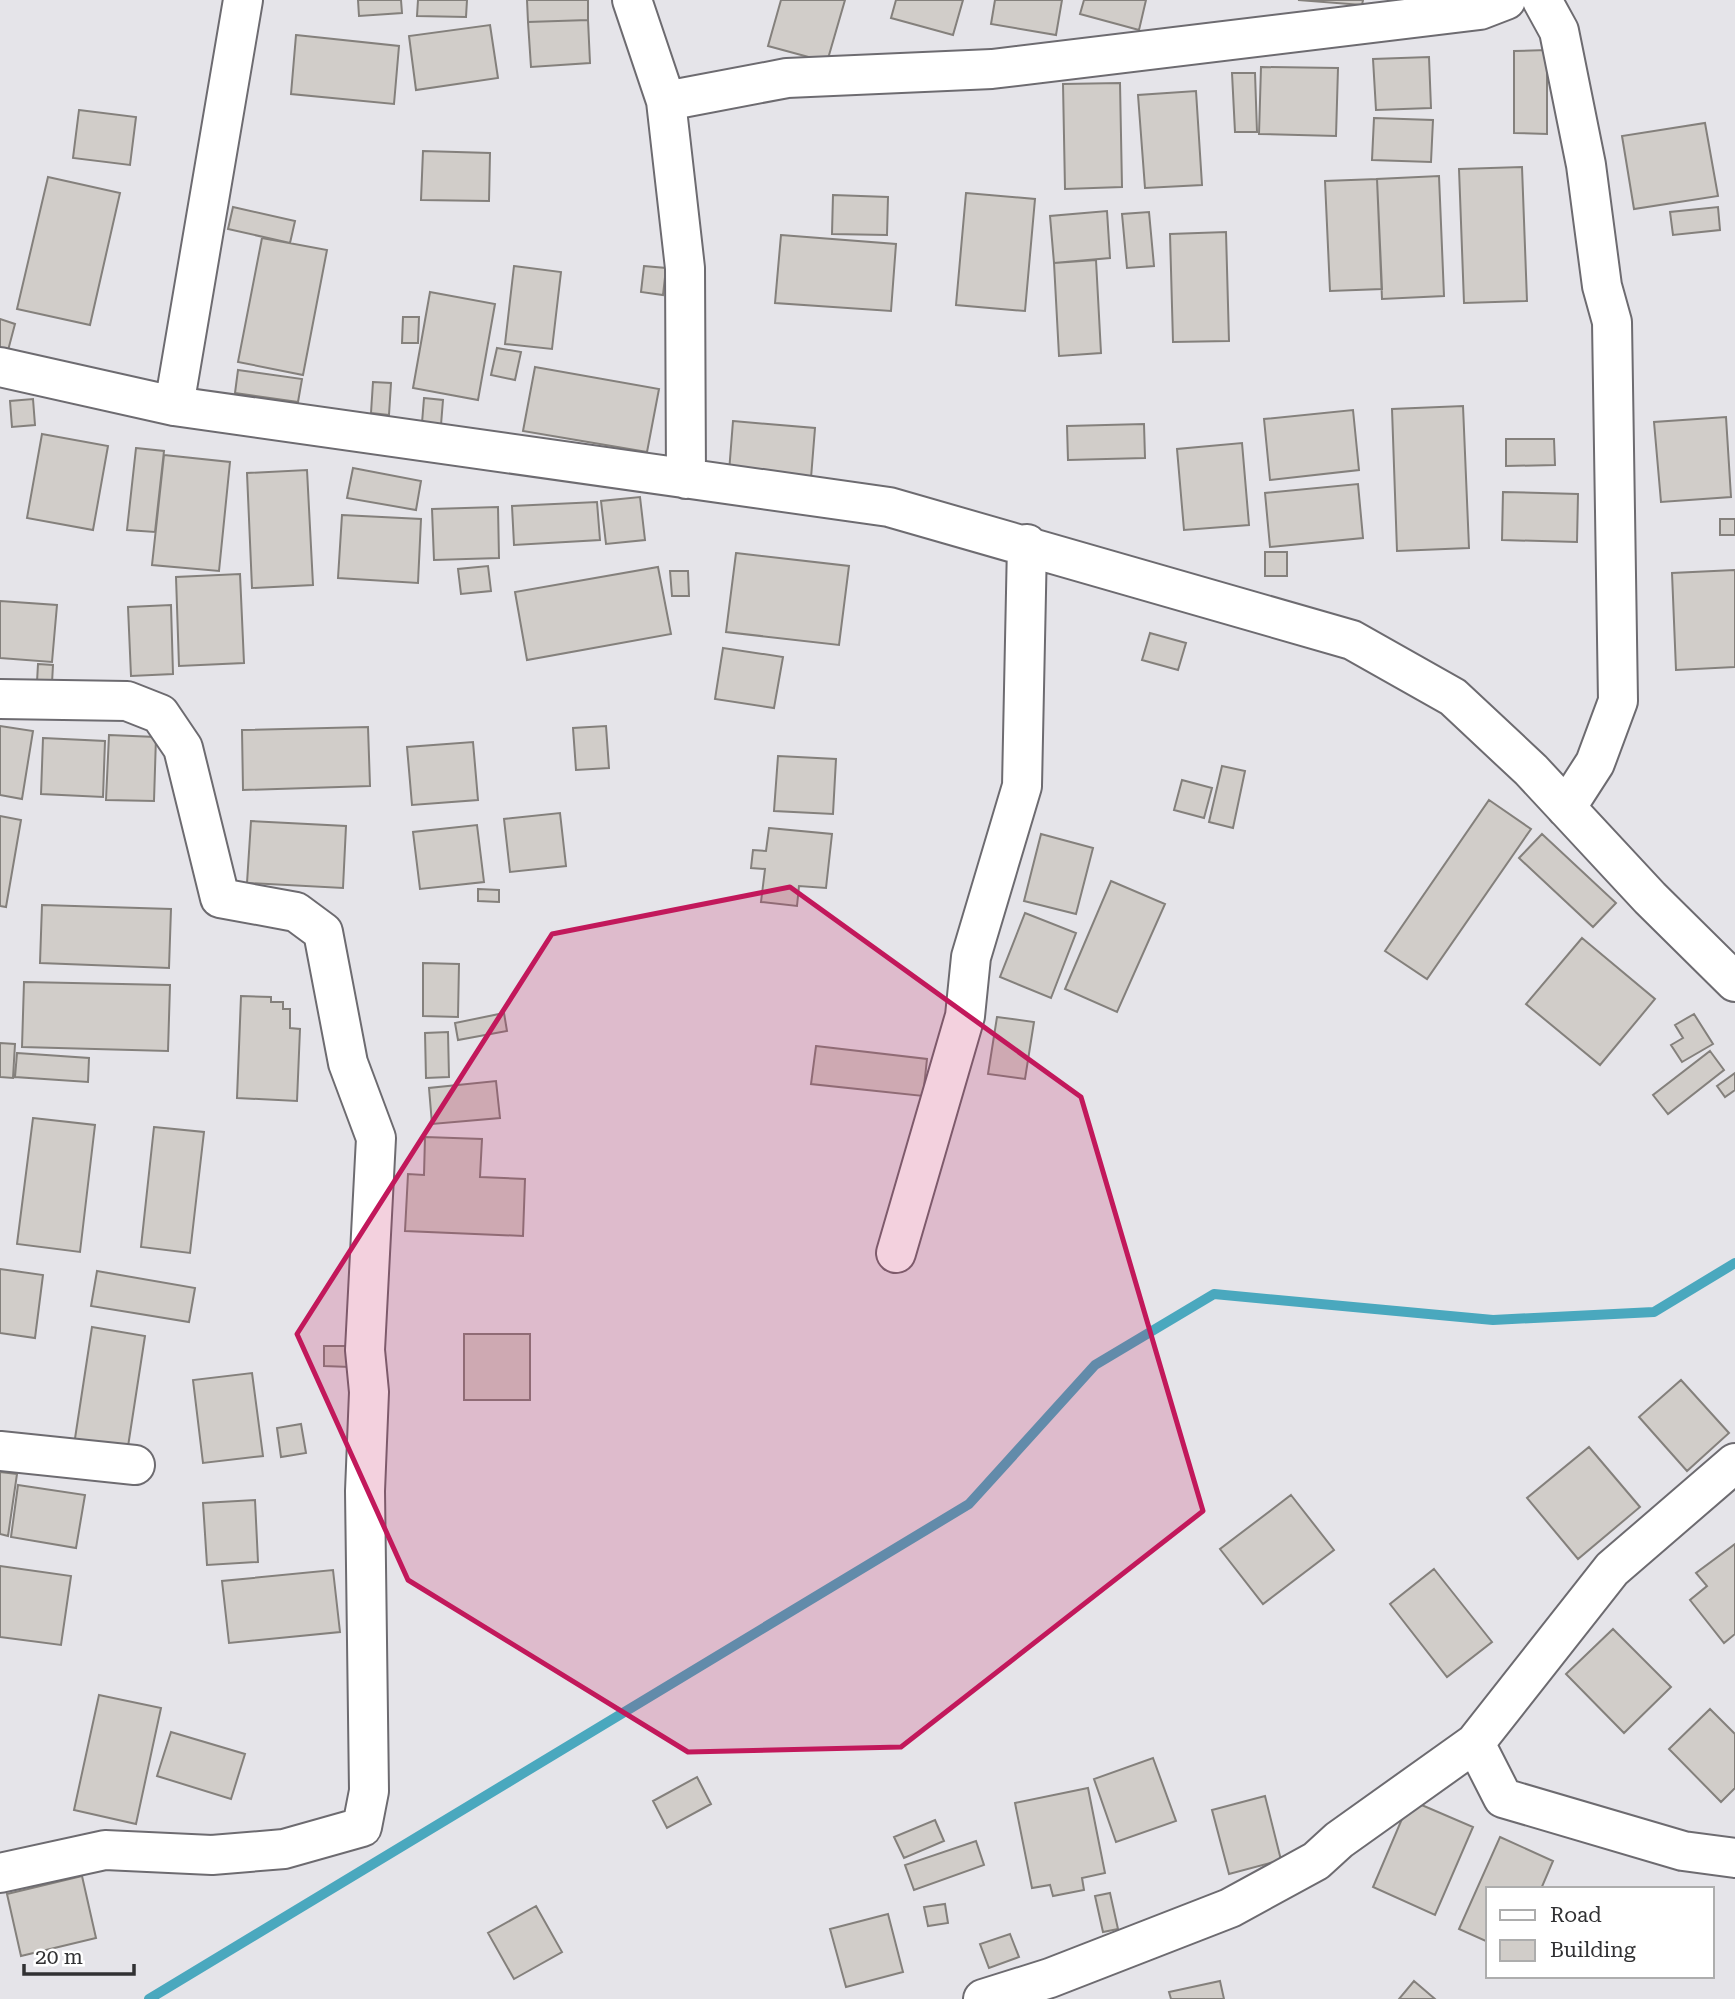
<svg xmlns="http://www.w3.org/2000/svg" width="1735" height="1999" viewBox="0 0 1735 1999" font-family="'Roboto Serif',serif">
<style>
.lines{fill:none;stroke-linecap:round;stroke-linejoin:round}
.stream{stroke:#4aa8be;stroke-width:10}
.building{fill:#d1cdc9;stroke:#84807c;stroke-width:2}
.minor-casing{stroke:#6d6b70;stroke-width:42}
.minor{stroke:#fff;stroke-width:38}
.marked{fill:#c2185b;fill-opacity:0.2;stroke:#c2185b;stroke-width:5;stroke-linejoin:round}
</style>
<rect width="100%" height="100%" fill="#e5e4e9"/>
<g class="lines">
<!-- stream -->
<path class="stream" d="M149,1999l820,-495 126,-139 119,-71 279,26 161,-8 81,-49"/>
</g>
<!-- building -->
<path class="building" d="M358,0h43l1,13 -43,3z
M418,0h49l-1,17 -49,-1z
M527,0h61v20l-60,2z
M781,0h64l-18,62 -59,-16z
M896,0h67l-10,35 -62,-17z
M995,0h67l-6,35 -65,-11z
M1084,0h62l-7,30 -59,-16z
M1298,0h65l-1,5z
M588,20l2,43 -59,4 -3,-45z
M490,25l8,53 -82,12 -7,-54z
M296,35l103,11 -5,58 -103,-10z
M1547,50v84l-33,-1v-82z
M1429,57l2,51 -55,2 -3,-51z
M1261,67l77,1 -2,68 -77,-2z
M1232,73h23l2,59h-22z
M1120,83l2,104 -57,2 -2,-105z
M1196,91l6,94 -57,3 -7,-93z
M79,110l57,7 -6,48 -57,-7z
M1374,118l59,2 -2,42 -59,-2z
M1705,123l13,73 -84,13 -12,-73z
M423,151l67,2 -1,48 -68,-1z
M1522,167l5,134 -63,2 -5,-134z
M1439,176l5,120 -62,3 -5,-120z
M48,177l72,16 -30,132 -73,-16z
M1377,179l5,110 -52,2 -5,-110z
M966,193l69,6 -10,112 -69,-6z
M833,195l55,2 -1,38 -55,-1z
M233,207l62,14 -5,22 -62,-14z
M1718,207l2,23 -47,5 -3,-23z
M1107,211l3,47 -56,5 -4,-47z
M1149,212l5,54 -27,2 -5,-54z
M1226,232l3,109 -56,1 -3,-108z
M781,235l115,9 -5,67 -116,-8z
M262,238l65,12 -24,125 -65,-13z
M1096,260l5,93 -42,3 -5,-93z
M514,266l47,6 -9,77 -47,-5z
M644,266l22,2 -3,27 -22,-3z
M430,292l65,12 -17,96 -65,-12z
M403,317h16l-1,26h-16z
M0,319l15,5 -9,34 -6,-2z
M497,348l24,4 -6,28 -24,-5z
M535,367l124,22 -12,63 -124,-21z
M238,370l64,9 -4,23 -63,-9z
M373,382l18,1 -2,32 -18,-2z
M424,398l19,2 -2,25 -19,-2z
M33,399l2,26 -23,2 -2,-26z
M1463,406l6,142 -72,3 -5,-142z
M1353,410l6,60 -89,10 -6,-61z
M1726,417l5,80 -70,5 -7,-80z
M733,421l82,7 -4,50 -82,-6z
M1144,424l1,34 -77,2 -1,-34z
M42,434l66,12 -15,84 -66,-12z
M1506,439h48l1,26 -49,1z
M1242,443l7,82 -65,5 -7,-81z
M136,448l28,3 -9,81 -28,-2z
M164,455l66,7 -11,109 -67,-6z
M353,468l68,13 -5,29 -69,-12z
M307,470l6,115 -61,3 -5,-115z
M1358,484l5,54 -93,9 -5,-54z
M1503,492l75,2 -1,48 -75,-2z
M640,497l5,43 -39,4 -5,-43z
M597,502l3,38 -86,5 -2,-39z
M498,507l1,51 -65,2 -2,-51z
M342,515l79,4 -3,64 -80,-5z
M1720,519h15v16h-15z
M1265,552h22v24h-22z
M736,553l113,13 -10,79 -113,-13z
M488,566l3,25 -30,3 -3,-25z
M658,567l13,67 -144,26 -12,-68z
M1735,570v97l-59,3 -4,-97z
M670,571h18l1,25h-17z
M240,574l4,89 -65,3 -3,-89z
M0,601l57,4 -5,57 -52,-4z
M171,605l2,69 -42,2 -3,-69z
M1150,633l36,10 -8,27 -36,-10z
M723,648l60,9 -9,51 -59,-9z
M38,664l15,1 -1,18 -15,-1z
M0,726l33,5 -11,68 -22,-4z
M606,726l3,42 -33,2 -3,-42z
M368,727l2,59 -127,4 -1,-60z
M109,735l47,2 -2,64 -48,-1z
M43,738l62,3 -2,56 -62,-3z
M473,742l5,58 -66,5 -5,-58z
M778,756l58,3 -3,55 -59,-3z
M1222,766l23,5 -12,57 -24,-6z
M1182,780l30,8 -8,30 -30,-8z
M1489,800l42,29 -104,150 -42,-28z
M560,813l6,53 -56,6 -6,-53z
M0,816l21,4 -15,87 -6,-1z
M251,821l95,5 -3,62 -96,-5z
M477,825l7,57 -64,7 -7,-57z
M769,828l63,6 -6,54 -27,-2 -2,20 -36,-4 4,-33 -14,-1 2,-18 13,1z
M1041,834l52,14 -17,66 -52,-13z
M1542,834l74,69 -23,24 -74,-69z
M1111,881l54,23 -48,108 -52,-23z
M478,889l21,1v12l-21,-1z
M42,905l129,4 -2,59 -129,-5z
M1025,913l51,20 -25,65 -51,-21z
M1582,938l73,61 -55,66 -74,-61z
M423,963l36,1 -1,53 -35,-1z
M24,982l146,3 -2,66 -146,-4z
M241,996l30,1v5h12v7h7v19l10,1 -3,72 -60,-3z
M504,1013l3,18 -49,9 -3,-17z
M1694,1014l19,30 -31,18 -11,-17 12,-7 -8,-13z
M997,1017l37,5 -9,57 -37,-5z
M448,1032l1,45 -23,1 -1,-45z
M0,1043l15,1 -2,34 -13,-1z
M816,1046l111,13 -4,37 -112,-12z
M1710,1051l14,19 -56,44 -15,-19z
M17,1053l72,5 -1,24 -73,-5z
M1735,1073v17l-10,7 -8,-11z
M496,1081l4,37 -68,6 -3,-36z
M33,1118l62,7 -15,127 -63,-8z
M154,1127l50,5 -14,121 -49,-6z
M425,1137l57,2 -2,38 45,2 -2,57 -118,-5 3,-57 16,1z
M0,1269l43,6 -8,63 -35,-5z
M97,1271l98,17 -6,34 -98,-16z
M92,1327l53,9 -18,117 -53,-8z
M464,1334h66v66h-66z
M324,1346h26v21l-26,-1z
M252,1373l11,83 -60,7 -10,-83z
M1681,1380l48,53 -42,38 -48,-54z
M301,1424l5,29 -25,4 -4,-29z
M1589,1447l51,60 -62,52 -51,-61z
M0,1472l17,2 -9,62 -8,-2z
M18,1485l67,10 -9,53 -65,-11z
M1291,1495l43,55 -71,54 -43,-55z
M255,1500l3,62 -51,3 -4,-62z
M1735,1544v90l-11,9 -34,-43 17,-14 -11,-13z
M0,1566l71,10 -10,69 -61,-8z
M1434,1569l58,73 -45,35 -57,-73z
M333,1570l7,62 -111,11 -7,-62z
M1613,1629l58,58 -47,46 -58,-59z
M99,1695l62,13 -25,116 -62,-14z
M1710,1709l25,25v54l-14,14 -52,-53z
M171,1732l74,22 -14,45 -74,-23z
M1153,1758l23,63 -60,21 -22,-63z
M697,1777l14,27 -44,24 -14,-27z
M1088,1788l17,85 -23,5 2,12 -31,6 -3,-11 -18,3 -17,-85z
M1265,1796l16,64 -52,14 -17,-64z
M1410,1800l63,27 -38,88 -62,-28z
M935,1820l9,21 -40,17 -10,-21z
M1500,1837l53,24 -12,28h-53v53l-29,-13z
M976,1841l8,24 -70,25 -9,-25z
M82,1876l14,62 -75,18 -14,-62z
M1110,1893l8,36 -15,3 -8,-36z
M945,1904l3,19 -20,3 -4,-19z
M536,1906l26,46 -48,27 -26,-46z
M888,1914l15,58 -57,15 -16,-58z
M1010,1934l9,23 -30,11 -9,-24z
M1220,1981l4,18h-53l-2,-7z
M1414,1981l21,18h-36z"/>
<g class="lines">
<!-- minor casing -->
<g class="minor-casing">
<path id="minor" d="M632,0l34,101 19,167 1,211
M1542,0l17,31 27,134 16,121 10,36 6,379 -23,62 -29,45
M666,101l121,-23 205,-9 488,-59 26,-10
M0,367l174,39 715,101 463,133 101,57 78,73 119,128 85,84
M174,406l69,-406
M0,699l127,2 33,13 23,34 37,150 76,14 27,20 25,131 28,75 -11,212 4,42 -4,99 4,300 -7,36 -78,22 -72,6 -107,-5 -105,23
M896,1253l69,-237 6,-59 51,-171 5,-242
M0,1451l135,14
M1475,1743l28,55 180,53 52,7
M983,1999l67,-21 180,-70 86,-47 23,-21 136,-97 137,-174 123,-106"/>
</g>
<!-- minor -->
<use href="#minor" class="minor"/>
</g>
<!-- marked area -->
<path class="marked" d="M790,887l291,210 122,414 -302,236 -213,5 -280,-172 -111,-246 255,-400z"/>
<!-- legend -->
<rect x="1486" y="1887" width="228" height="91" fill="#ffffff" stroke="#adadad" stroke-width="2"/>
<rect x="1500" y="1910" width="35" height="10" fill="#ffffff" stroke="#adadad" stroke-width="2"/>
<text x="1550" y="1922" font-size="21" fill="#313133">Road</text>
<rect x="1500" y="1940" width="35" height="21" fill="#d1cdc9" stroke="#adadad" stroke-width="2"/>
<text x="1550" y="1957" font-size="21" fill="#313133">Building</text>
<!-- scale -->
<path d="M24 1964v10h110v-10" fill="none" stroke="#313133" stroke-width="3.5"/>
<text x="35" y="1964" font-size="21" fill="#313133" stroke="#ffffff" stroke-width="5" paint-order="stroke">20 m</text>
</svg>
